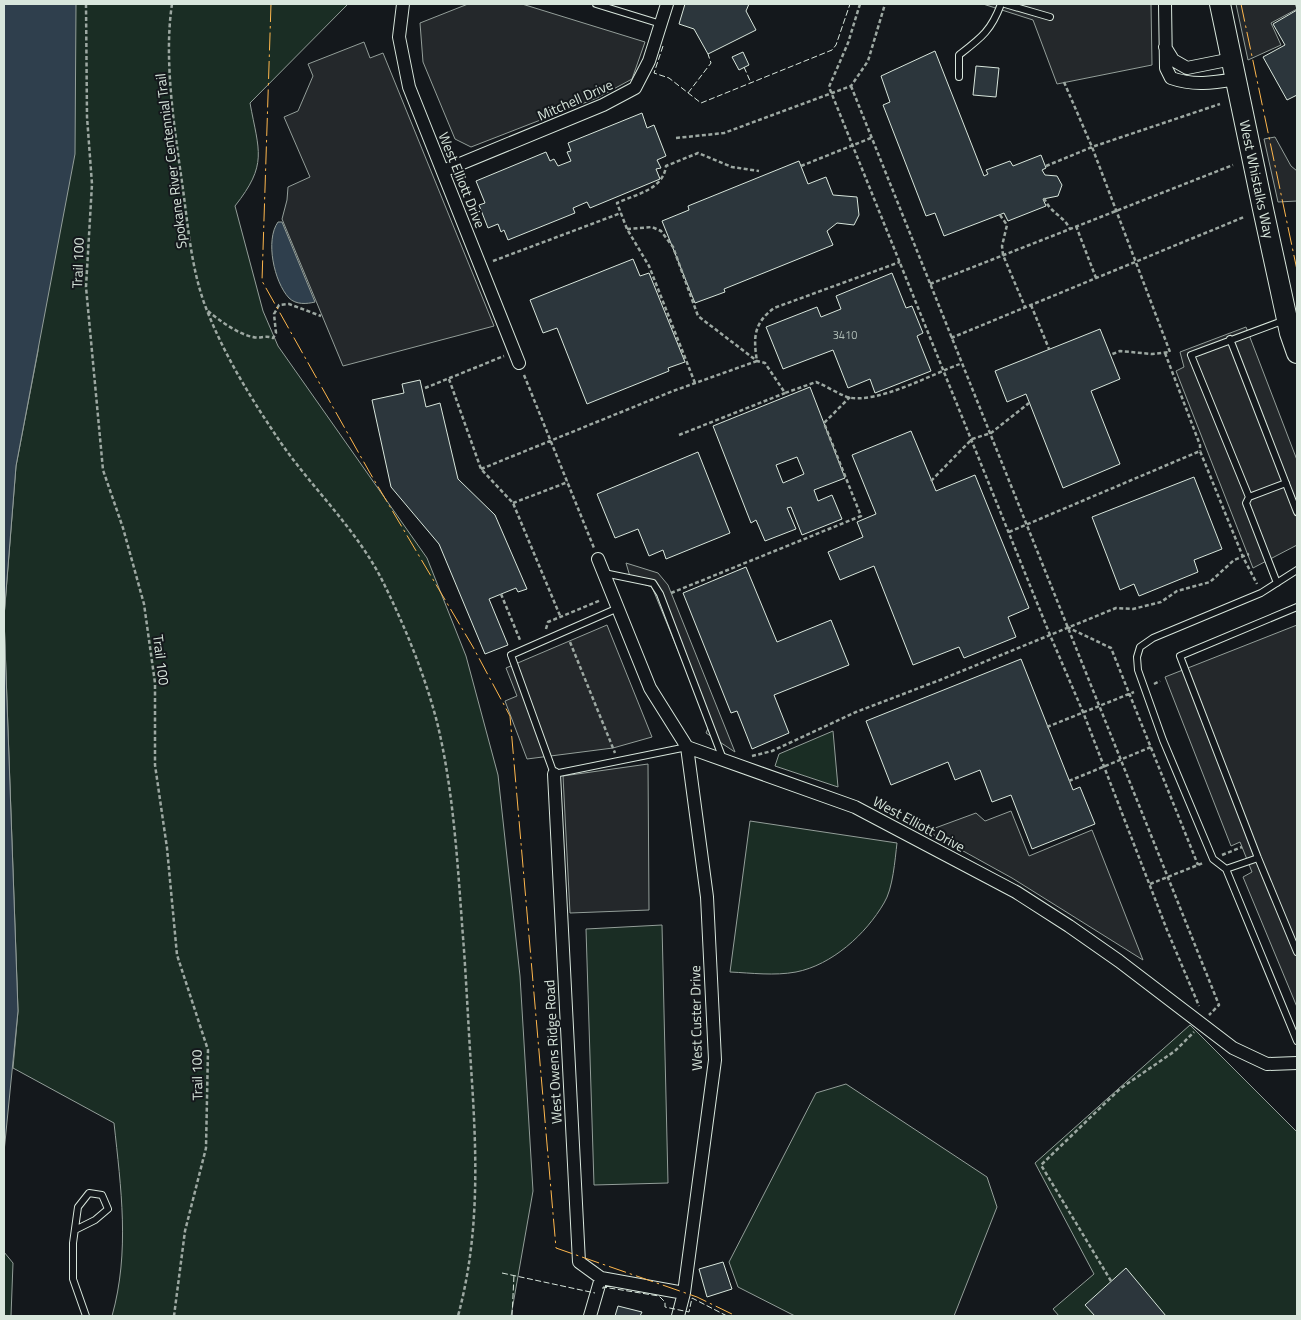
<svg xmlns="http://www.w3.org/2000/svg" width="1301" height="1320" viewBox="0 0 1301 1320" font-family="'Titillium Web',sans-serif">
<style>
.green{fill:#1a2d24;stroke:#939e99}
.parking{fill:#24282b;stroke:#939e99}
.water{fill:#2f3f4d;stroke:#939e99}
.building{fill:#2c363c;stroke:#d8e6dc;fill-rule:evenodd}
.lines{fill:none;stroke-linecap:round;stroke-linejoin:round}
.service-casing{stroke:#d8e6dc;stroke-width:8}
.minor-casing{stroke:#d8e6dc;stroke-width:14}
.primary-casing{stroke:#d8e6dc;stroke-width:22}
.path{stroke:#9da8a2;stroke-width:2.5;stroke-dasharray:4 2.5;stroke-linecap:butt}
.service{stroke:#14181c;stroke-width:6}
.minor{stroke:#14181c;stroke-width:12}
.primary{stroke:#14181c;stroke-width:20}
.fence{stroke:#d8e6dc;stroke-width:1;stroke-dasharray:6 2.5;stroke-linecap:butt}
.power{stroke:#ffb74d;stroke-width:1;stroke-dasharray:18 4 2.5 4;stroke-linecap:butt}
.labels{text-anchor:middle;stroke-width:4;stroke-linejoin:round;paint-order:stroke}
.number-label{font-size:11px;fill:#adbab4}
.street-label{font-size:14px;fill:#d8e6dc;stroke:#14181c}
</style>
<rect width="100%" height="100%" fill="#14181c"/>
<!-- green -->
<path class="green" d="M45,4h303l-98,99c9,49 18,61 -15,103l28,105 15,35 149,212 39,98 32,119 22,201 13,215 -22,125h-399c18,-64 9,-128 2,-193l-101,-55 5,-57 -14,-394 12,-151 22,-115z
M833,731l5,56 -63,-21 4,-12z
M750,821l147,22c-2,16 -4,46 -13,60 -18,31 -52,62 -88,69 -22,4 -44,1 -66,0z
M662,925l6,258 -74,2 -8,-256z
M1190,1025l107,107v184h-238l-6,-7 41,-35 -59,-111z
M846,1084l141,93 10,30 -43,109h-159l-57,-29 -9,-25 87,-169z
M4,1252l9,11 -2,53h-7z"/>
<!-- parking -->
<path class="parking" d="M468,4h54l123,38 -13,37 -35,19 -126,49 -16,-8 -32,-77 -3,-39z
M983,4h168l1,61 -95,19 -24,-64z
M1236,4h59l2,5 -26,14 10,22 -33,15z
M364,42l6,16 13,-5 111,273 -151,40 -61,-147 5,-19 1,-13 22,-10 -26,-60 14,-6 15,-35 -5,-12z
M1275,137l16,29 6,5v30l-19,1 -14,-63z
M1246,327l51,133v85l-44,23 -77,-197 8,-4 -4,-15z
M626,563l32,10 10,12 67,167 -29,-19 3,-7 -57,-139 -21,-7z
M607,625l45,112 -39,11 -86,11 -22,-58 12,-5 -11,-28z
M1297,625v382l-54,-130 9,-5 -12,-30 -9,4 -66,-169z
M648,764l1,146 -79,3 -7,-137z
M1011,811l18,45 63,-26 51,130 -131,-82 -85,-47 49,-18 9,8z"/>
<!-- water -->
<path class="water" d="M4,4h72l-1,150 -59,312 -12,151 14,394 -14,141z
M278,222h4l33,80c-8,2 -19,3 -26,-4 -15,-16 -24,-58 -11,-76z"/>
<!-- building -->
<path class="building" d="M685,4h64l-3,7 10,19 -48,24 -14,-25 -15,-5z
M1297,10v85l-10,5 -24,-43 22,-12 -12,-21z
M935,51l49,125 4,-2 -2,-4 24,-9 3,5 28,-11 5,13 -4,2 3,5 12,1 5,9 -4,11 -15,3 3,7 -38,15 -4,-8 -60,23 -9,-23 -9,3 -43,-111 7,-3 -9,-26z
M743,52l6,13 -10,5 -7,-13z
M976,66l23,2 -3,29 -23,-2z
M642,113l5,15 7,-3 12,31 -9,4 4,8 -5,1 4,10 -70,29 -3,-6 -14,6 2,5 -67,27 -4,-10 -3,2 -3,-8 -10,4 -9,-23 6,-2 -9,-22 70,-29 4,9 4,-2 4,7 13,-5 -4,-9 4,-1 -3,-8z
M799,161l9,23 18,-7 7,18 24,2 2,18 -5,10 -17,-2 -10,8 6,14 -109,44 1,3 -30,11 -33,-82 27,-11 -1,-4z
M633,259l7,17 9,-3 36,89 -17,6 1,3 -82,33 -30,-76 -14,5 -13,-33z
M892,273l14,35 6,-2 11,27 -6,3 14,35 -56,22 -5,-14 -22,9 -15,-38 -50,19 -17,-42 51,-20 4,10 20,-8 -5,-13z
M1100,329l20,50 -29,12 29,73 -57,24 -37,-94 -19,8 -12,-31z
M420,380l6,27 14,-4 18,76 37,36 32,74 -9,3 -2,-4 -27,11 19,46 -23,9 -46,-110 -48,-57 -19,-87 32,-7 -2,-9z
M810,387l35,91 -31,12 4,11 14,-6 10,24 -40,16 -11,-28 -4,1 9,21 -31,12 -9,-21 -5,3 -38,-97zM797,457l7,17 -21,9 -7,-18z
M911,431l25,60 39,-16 54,133 -21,9 8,20 -52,21 -5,-11 -46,18 -39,-99 -34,14 -12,-28 35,-15 -6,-15 19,-8 -24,-59z
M698,452l32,81 -64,26 -3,-9 -14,6 -11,-27 -23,9 -18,-44z
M1194,477l28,72 -28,11 4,12 -59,24 -5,-12 -14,6 -28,-73z
M746,567l31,75 54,-22 18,45 -75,30 15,38 -37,16 -15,-38 -6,2 -48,-120z
M1021,659l52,131 7,-3 15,37 -63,25 -21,-54 -19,7 -12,-32 -25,10 -7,-18 -57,23 -25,-64z
M723,1262l9,27 -25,8 -8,-28z
M1126,1268l40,48h-71l-10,-11z
M618,1306l24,6 -2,4h-25z"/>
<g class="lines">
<!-- service casing -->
<g class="service-casing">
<path id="service" d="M596,4l65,20
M1005,4l45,13
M959,77v-22c22,-17 32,-24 42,-51
M1230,339l67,173
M1249,497l-58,-142 94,-35
M1297,570l-36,23 -108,45 -13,9 -3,10 1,13 25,70 50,119 13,10 71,172
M604,573l49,10 7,11 63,165
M1277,583l-31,-80 3,-6 37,-14
M1297,607l-117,49 78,202 39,94
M618,608l-107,47 43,119 133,-27
M1226,869l32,-11
M75,1230l20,-10 13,-11 -6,-14 -13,-2 -11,14 -5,36v36l13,37"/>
</g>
<!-- minor casing -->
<g class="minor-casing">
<path id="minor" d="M403,4l-4,33 10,50 110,276
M1165,4l1,64 5,10c23,8 41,5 65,1
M1165,47l8,13 14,8 45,-9
M443,171l160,-66 32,-17 14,-27 18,-57
M598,559l52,129 37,59 168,60 161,85 53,34 50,35 114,87 34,16 30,-1
M554,774l25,488 22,16 -11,38
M601,1278l83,15
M678,1316l6,-23 31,-233 -8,-163 -20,-150"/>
</g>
<!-- primary casing -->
<g class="primary-casing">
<g id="primary">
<path id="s1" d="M1220,4l43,205 27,124 7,20"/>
</g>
</g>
<!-- path -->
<path class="path" d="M86,4l1,113 5,67 -6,103 17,183 20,58 21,76 11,79v82l12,83 10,107 31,95 -2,98 -21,83 -11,85
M172,4c-9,59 4,134 12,193 5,39 9,80 24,116 18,45 44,87 71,127 34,50 80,91 106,146 21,43 40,90 52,136 18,74 21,153 27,228 3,44 5,88 8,132 5,80 7,156 -14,234
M860,4l-12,39 -19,44 221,548 33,77 84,218 32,76
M1064,82l28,65 78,205 -18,2 -32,-3 -10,4
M851,86l368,919 -10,10
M676,138l48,-5 127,-47 17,-25 17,-57
M801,166l70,-28
M1046,166l46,-19 128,-43
M1044,198c7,16 19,17 26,31
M1000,215l7,10 -5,21 1,9 22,52
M1076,226l20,52
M627,229l25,-2 9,4 12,16 25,69 59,45 8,2 20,30 31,-11c10,4 21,11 31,15 29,8 85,-23 113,-33
M493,261l128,-48
M930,284l303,-119
M1031,305l18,44
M208,311c12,10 30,23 45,26 7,2 12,-2 20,1l3,-5 -2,-19 5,-9 10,-1 32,12
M951,338l293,-121
M1165,353l35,92v6
M524,375l70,173
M449,379l32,90 32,34 48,115
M695,383l-46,-117 -22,-37 -10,-26c19,-9 46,-13 49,-37l32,-13 34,14 27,4
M425,388l79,-32
M679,435l106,-42
M481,469l192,-78 84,-30c-4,-24 -3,-38 17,-53l126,-46
M931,481l41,-42 19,-6 38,-30
M513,503l55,-21
M1009,532l191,-81 43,106 14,27
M671,593l190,-77 -37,-93 26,-26
M501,594l19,46
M1067,627l44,21 87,217
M546,629l2,-7 53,-22
M570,642l45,111
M1154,684l6,-3
M1047,727l87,-35
M752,756l20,-5 84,-39 84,-32 176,-72 17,1 28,-7 16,-11 33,-9 24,-22 15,-6
M1069,781l82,-34
M1222,855l20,-8
M1150,884l53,-21
M1111,1281l-70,-116 80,-77 54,-37 19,-19"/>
<!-- service -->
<use href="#service" class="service"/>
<!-- minor -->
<use href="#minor" class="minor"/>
<!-- primary -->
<use href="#primary" class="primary"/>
<!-- fence -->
<path class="fence" d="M663,46l-9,27 15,5 32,25 131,-53 4,-5 14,-41
M744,67l7,16
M688,93l23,-30 -3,-9
M502,1273l93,20
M603,1289v-2l56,9 6,6v5l24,5 3,-14 35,18
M512,1316l2,-41"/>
<!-- power -->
<path class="power" d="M271,4l-9,277 108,192 103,174 37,69 46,532 141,49 39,19
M1241,4l56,266"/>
</g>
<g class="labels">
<!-- number labels -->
<g class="number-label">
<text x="845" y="339">3410</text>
</g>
<!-- street labels -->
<g class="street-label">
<text transform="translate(575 100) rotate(-24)" y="5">Mitchell Drive</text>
<text transform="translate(171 161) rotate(-97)" y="5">Spokane River Centennial Trail</text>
<text dy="5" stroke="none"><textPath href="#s1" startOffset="179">West Whistalks Way</textPath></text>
<text transform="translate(462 180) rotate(68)" y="5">West Elliott Drive</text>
<text transform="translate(78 263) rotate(-88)" y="5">Trail 100</text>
<text transform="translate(161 660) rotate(83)" y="5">Trail 100</text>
<text transform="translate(919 824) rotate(28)" y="5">West Elliott Drive</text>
<text transform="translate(696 1018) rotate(-91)" y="5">West Custer Drive</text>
<text transform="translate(553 1052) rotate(-93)" y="5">West Owens Ridge Road</text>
<text transform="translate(197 1075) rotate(-91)" y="5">Trail 100</text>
</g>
</g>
<!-- border -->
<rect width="1301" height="1320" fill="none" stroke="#d8e6dc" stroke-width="10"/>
</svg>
